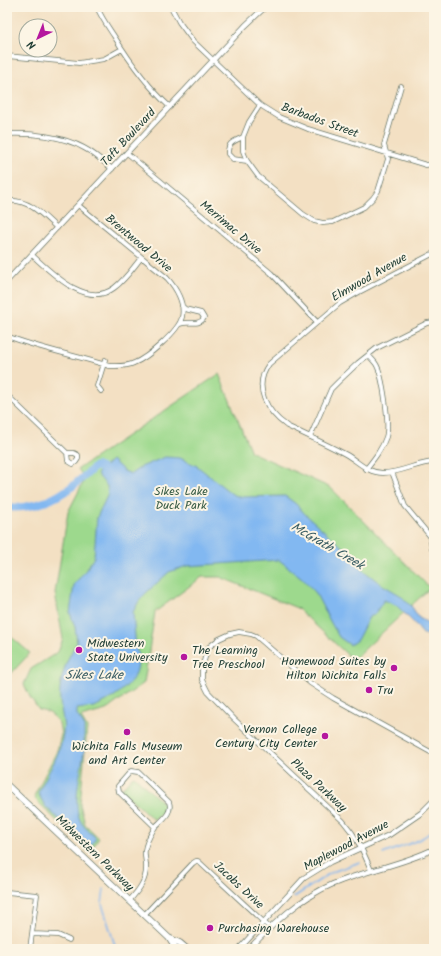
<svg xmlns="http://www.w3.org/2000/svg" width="441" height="956" viewBox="0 0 441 956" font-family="Kalam,sans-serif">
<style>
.green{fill:#9dd98d;stroke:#5e8b60}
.water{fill:#82b8f1;stroke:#507a92}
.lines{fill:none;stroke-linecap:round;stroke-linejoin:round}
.stream{stroke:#82b8f1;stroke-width:1.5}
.river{stroke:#82b8f1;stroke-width:8}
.minor-casing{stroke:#697666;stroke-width:5.5}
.tertiary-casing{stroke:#697666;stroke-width:6}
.secondary-casing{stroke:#697666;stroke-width:7}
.minor{stroke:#fff;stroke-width:4}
.tertiary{stroke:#fff;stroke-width:4.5}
.secondary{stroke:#fff;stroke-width:5.5}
.poi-dot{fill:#b5179e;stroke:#fcf5e5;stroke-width:1.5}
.labels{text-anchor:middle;stroke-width:4;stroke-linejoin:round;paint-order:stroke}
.street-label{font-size:12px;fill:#1f3d34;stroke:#fcf5e5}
.park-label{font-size:12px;fill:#385c46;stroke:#fcf5e5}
.poi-label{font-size:12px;fill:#1f3d34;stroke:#fcf5e5;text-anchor:start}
.water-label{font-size:13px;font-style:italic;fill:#385c63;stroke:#fcf5e5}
</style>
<rect width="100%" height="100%" fill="#fcf5e5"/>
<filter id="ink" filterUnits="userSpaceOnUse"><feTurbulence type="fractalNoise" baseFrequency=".025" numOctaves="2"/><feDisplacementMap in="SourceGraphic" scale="8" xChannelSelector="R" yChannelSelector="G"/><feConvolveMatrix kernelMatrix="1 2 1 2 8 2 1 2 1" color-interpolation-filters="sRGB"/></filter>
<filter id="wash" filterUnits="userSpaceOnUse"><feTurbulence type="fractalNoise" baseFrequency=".012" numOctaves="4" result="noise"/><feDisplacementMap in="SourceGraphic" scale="16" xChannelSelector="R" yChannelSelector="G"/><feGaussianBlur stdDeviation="0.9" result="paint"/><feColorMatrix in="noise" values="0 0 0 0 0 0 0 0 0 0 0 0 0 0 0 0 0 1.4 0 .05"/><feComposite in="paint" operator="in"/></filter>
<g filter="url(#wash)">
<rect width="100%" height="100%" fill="#f3e0c3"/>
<!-- green -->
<path class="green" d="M219,374l32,78 80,36 99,100 -77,72 -56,-52 -77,-31h-18l-47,35 -11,71 -38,27 -25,7 6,11 -7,77 5,19 14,14 -10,15 -53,-53 -2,-4 23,-45 4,-16 -2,-12 -9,-10 -11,-3 -9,-13 -6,-13 7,-15 27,-17 5,-13 -8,-46 13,-81 17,-33 -7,-10z
M7,633l23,20 -23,25z
M134,776l32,30v3l-10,10h-3l-32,-29 10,-12z"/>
<!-- water -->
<path class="water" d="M165,457l15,1 17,8 35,28 8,3 45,-1 11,8 9,10 43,38 16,19 17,13 19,11 12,12 7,11 15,8v11l-11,-3 -9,-11 -18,-18 -12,-5 -10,15 -5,2 -12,23 -7,5 -11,-8 -9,-16 -15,-29 -13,-14 -23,-18 -92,6 -18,6 -22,20 -8,9 -6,11 3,37 3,6c-1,5 -1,13 -3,18 -7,15 -28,29 -43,34 -5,1 -11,1 -16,2v6l7,10c0,8 0,16 0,25 -2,19 -12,51 -4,70 3,7 11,13 16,18l-7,10 -44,-42 -7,-13c9,-19 22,-37 25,-59 2,-11 -2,-22 -3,-33 -2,-19 6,-42 17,-58l-2,-16 -5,-14 4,-28 14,-18 6,-10 3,-40 11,-23 -1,-8 -10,-12 15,-14 12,11 7,3 10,-7z"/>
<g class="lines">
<!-- stream -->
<path class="stream" d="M383,854c18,-8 37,-11 51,-25
M104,889l-2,15 14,45
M294,897l38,-25 28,-10"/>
<!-- river -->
<path class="river" d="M7,507c19,2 41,-4 57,-15 12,-7 22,-18 32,-26l7,3 8,7"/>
</g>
</g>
<g filter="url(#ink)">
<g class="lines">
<!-- minor casing -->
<g class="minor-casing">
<path id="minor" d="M97,7c4,10 11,20 17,29 16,26 33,50 56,71
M171,7l8,15 14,19 67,64 19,12 29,12 118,36 8,-1
M7,56l72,7 25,-4 18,-10
M260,105l-11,17 -6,15v14l4,10 11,15 45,38 11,7 9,2 10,-1 31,-15 9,-9 5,-7 10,-32 -4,-14 17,-59
M7,134c24,-1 56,2 77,14 10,5 19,13 28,21
M243,137c-9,4 -16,6 -15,17l5,5 14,2
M127,153l144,120 46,49
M7,201c21,-3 36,14 50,27
M434,253l-75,39 -19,11 -71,61c-17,23 -2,48 18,62 19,9 39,18 58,28 13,7 22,19 38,19 18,0 33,-10 51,-11
M32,255c19,17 54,54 82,33 11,-8 19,-20 27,-30
M180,324c8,-4 18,3 24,-6l-3,-5 -16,-4 -3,-3
M7,336c33,13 68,19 102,30 8,0 17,1 25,-3 13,-5 45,-32 48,-46 3,-14 -6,-29 -15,-39l-89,-73
M101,391l-4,-5 8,-26
M7,395l60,58 1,8 5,3 3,-2 2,-3v-4l-4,-2h-7
M310,437l21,-48 8,-8 19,-18 19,-15 50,-25 7,-1
M366,469c8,-10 16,-20 20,-32 4,-12 -3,-62 -10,-73 -2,-3 -5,-6 -8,-9
M392,472l13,34 25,30 4,3
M430,536l2,13 2,1
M131,771l7,1 31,30c4,11 -7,18 -14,25l-36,-35 -1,-6z
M371,870c-8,-19 -14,-33 -28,-49l-109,-102 -26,-27 -6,-12v-12l4,-14 3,-7 10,-8 11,-5 9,-2 12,2 5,2 54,47 23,15 101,56
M7,892l30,3 -7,54
M129,901c10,-11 18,-21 17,-36 0,-5 -2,-10 -1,-15 1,-9 6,-16 10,-23
M144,915l49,-52 3,-2h2l72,67
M32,934l26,1 11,5"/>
</g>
<!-- tertiary casing -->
<g class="tertiary-casing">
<path id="tertiary" d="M7,281l238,-255 20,-19
M239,949l65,-71 26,-16 59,-27 32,-22 13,-13
M249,949c25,-26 51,-51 84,-65 33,-14 69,-19 101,-35"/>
</g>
<!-- secondary casing -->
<g class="secondary-casing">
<path id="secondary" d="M7,785l162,153 7,11
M169,938l11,5 7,6"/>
</g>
<!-- minor -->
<use href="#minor" class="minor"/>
<!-- tertiary -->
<use href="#tertiary" class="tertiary"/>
<!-- secondary -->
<use href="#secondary" class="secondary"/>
</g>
</g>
<!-- markers -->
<g class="poi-dot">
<circle cx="79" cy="650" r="4"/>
<circle cx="184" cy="657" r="4"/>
<circle cx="394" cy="668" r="4"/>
<circle cx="369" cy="690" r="4"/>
<circle cx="127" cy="732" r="4"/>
<circle cx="325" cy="736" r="4"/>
<circle cx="210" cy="928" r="4"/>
</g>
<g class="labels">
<!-- street labels -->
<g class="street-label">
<text transform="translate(320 120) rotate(20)" y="4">Barbados Street</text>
<text transform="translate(128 137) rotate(-47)" y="4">Taft Boulevard</text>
<text transform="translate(231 227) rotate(40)" y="4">Merrimac Drive</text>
<text transform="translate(139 243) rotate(40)" y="4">Brentwood Drive</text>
<text transform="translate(369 277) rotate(-30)" y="4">Elmwood Avenue</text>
<text transform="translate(319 785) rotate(43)" y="4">Plaza Parkway</text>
<text transform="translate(346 845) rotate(-28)" y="4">Maplewood Avenue</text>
<text transform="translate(95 853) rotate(44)" y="4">Midwestern Parkway</text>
<text transform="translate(239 885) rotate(43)" y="4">Jacobs Drive</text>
</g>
<!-- park labels -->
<g class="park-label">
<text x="181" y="495">Sikes Lake<tspan x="181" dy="14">Duck Park</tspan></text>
</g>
<!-- poi labels -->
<g class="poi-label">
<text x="87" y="647">Midwestern<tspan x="87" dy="14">State University</tspan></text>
<text x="192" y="654">The Learning<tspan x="192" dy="14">Tree Preschool</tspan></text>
<text x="386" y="665" text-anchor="end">Homewood Suites by<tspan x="386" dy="14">Hilton Wichita Falls</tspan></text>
<text x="377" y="694">Tru</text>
<text x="317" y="733" text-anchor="end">Vernon College<tspan x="317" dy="14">Century City Center</tspan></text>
<text x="127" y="750" text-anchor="middle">Wichita Falls Museum<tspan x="127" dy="14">and Art Center</tspan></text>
<text x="218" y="932">Purchasing Warehouse</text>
</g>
<!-- water labels -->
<g class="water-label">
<text transform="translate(328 545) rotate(30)" y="5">McGrath Creek</text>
<text x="94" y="679">Sikes Lake</text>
</g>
</g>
<!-- margin -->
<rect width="441" height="956" fill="none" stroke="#fcf5e5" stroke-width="24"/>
<!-- north arrow -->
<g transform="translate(38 38) rotate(223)"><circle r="19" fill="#fcf5e5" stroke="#a4ab9e"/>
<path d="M0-3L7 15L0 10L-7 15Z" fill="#b5179e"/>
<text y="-6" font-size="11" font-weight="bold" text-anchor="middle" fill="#1f3d34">N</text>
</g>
</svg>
